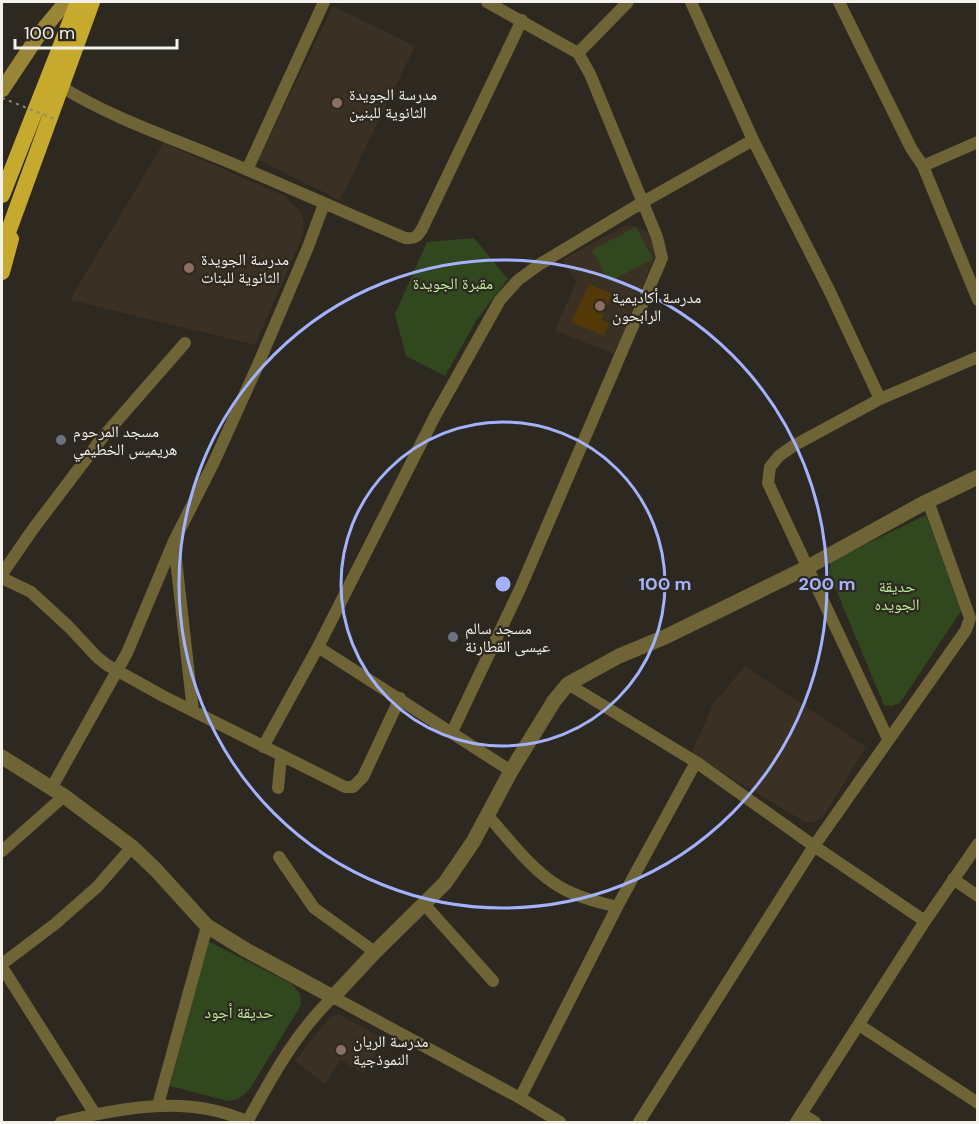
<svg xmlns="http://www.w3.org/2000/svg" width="979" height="1124" viewBox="0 0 979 1124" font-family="'DM Sans','Noto Naskh Arabic',sans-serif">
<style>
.built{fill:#3a3124}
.green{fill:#31481f}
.building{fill:#523907}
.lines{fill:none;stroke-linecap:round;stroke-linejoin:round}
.minor{stroke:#6f6436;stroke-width:12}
.tertiary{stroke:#6f6436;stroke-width:15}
.secondary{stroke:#988536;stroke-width:15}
.trunk{stroke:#c5aa2e;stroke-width:16}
.path-bridge{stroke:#8d8882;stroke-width:2;stroke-dasharray:3 4.5;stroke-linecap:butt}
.ring{fill:none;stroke:#a3b2fd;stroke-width:3}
.education-dot{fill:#8d6e63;stroke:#2d2820;stroke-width:2}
.worship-dot{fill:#6b7280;stroke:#2d2820;stroke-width:2}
.labels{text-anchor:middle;stroke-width:4.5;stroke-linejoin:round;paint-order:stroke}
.poi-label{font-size:16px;fill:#f4f0eb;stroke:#2d2820;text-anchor:start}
.park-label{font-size:16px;fill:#bded9b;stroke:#2d2820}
.centre{fill:#a3b2fd;stroke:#2d2820;stroke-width:3}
.ring-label{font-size:18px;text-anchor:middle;font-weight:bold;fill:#a3b2fd;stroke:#2d2820;stroke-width:4.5;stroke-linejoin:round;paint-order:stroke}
</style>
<rect width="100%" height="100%" fill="#2d2820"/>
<!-- built -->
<path class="built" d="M333,6l82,40 -75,154 -82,-40z
M163,143l122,53 16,17 3,11 -1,11 -48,110 -185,-45z
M631,225l14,5 6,5 7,14 -44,105 -59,-23 21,-50 -14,-21 62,-34z
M745,666l121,81 -43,70 -8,5 -8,1 -116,-69 23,-51z
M339,1014l46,26 -22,33 -22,-13 -16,24 -30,-23 35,-44z"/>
<!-- green -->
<path class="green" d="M636,227l17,32 -44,23 -17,-32z
M474,238l34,41 -31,40 -32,57 -39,-20 -11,-42 32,-72z
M926,515l35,96 -61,92 -8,3 -8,-1 -55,-132 2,-12z
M208,941l84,43 8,10 1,11 -50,82c-6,8 -12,13 -23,14l-58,-15z"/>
<!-- building -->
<path class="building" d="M589,284l23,10 -11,26 8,3 -5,13 -33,-14z"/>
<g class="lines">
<!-- minor -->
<path class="minor" d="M691,2l62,138 76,150 51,109
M839,2l72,146 12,18 55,134
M578,53l50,-51
M60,86c50,31 106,50 159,72 63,26 124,54 186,80 10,1 12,-1 17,-9l100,-209
M923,166l55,-24
M247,170l77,-168
M174,542l19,169
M2,574l31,-45 69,-91 83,-95
M2,578l29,14 38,35 28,30 10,8 56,31 182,91h8l10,-10 37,-79
M318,647l193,124
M568,684l128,78 118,84 111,75
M452,732l68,-143 142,-331 -5,-21 -67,-163 -12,-21 -91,-51
M888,739l-120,-256 2,-16 9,-11 14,-10 87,-47 98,-42
M263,747l55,-100 117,-231 65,-116 18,-20 22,-16 103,-62 110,-62
M52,787l75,-134 47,-112 40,-79 43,-95 51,-120 16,-43
M278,788l3,-31
M488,816c22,24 44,55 72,71 17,10 38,15 57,20
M2,851l62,-55
M279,857l35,51 61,44
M953,879l25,17
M424,904l69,77
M2,964l53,-40 42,-37 35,-40
M2,967l93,147
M859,1025l119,78
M520,1098l97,-191 79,-145
M158,1105l49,-179
M802,1114l13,8
M61,1122c62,-14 127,-28 187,0
M247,1122c25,-45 49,-90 86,-125l187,101 40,24
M639,1122l175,-276 152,-216 4,-12 -42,-117
M796,1122l129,-201 53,-77"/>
<!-- tertiary -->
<path class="tertiary" d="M2,757l62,39 68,51 24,23 51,56 39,24 87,47 42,-45 70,-69 28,-41 38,-71 43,-70 14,-17 51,-28 46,-19 143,-70 114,-63 56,-27"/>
<!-- secondary -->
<path class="secondary" d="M2,90l38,-57 26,-31"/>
<!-- trunk -->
<path class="trunk" d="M2,195l76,-193
M2,249l90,-247
M2,272l9,-33"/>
<!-- path-bridge -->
<path class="path-bridge" d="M2,98l55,22"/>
</g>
<!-- distance rings -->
<g class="ring">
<circle cx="503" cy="584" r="162"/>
<circle cx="503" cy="584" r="324"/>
</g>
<!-- markers -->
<g class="education-dot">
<circle cx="337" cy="103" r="6"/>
<circle cx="189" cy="268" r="6"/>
<circle cx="600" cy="306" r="6"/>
<circle cx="341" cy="1050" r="6"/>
</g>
<g class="worship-dot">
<circle cx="61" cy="440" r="6"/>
<circle cx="453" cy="637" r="6"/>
</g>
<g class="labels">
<!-- poi labels -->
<g class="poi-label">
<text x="349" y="100">مدرسة الجويدة<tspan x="349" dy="18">الثانوية للبنين</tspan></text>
<text x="201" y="265">مدرسة الجويدة<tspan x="201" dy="18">الثانوية للبنات</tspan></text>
<text x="612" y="303">مدرسة أكاديمية<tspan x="612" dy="18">الرابحون</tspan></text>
<text x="73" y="437">مسجد المرحوم<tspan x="73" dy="18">هريميس الخطيمي</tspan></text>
<text x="465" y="634">مسجد سالم<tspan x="465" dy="18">عيسى القطارنة</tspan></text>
<text x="353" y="1047">مدرسة الريان<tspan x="353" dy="18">النموذجية</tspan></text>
</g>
<!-- park labels -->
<g class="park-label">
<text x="453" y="289">مقبرة الجويدة</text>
<text x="897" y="592">حديقة<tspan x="897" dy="18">الجويده</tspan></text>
<text x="239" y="1018">حديقة أجود</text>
</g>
</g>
<circle cx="503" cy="584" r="9" class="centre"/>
<g class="ring-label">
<text x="665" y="590">100 m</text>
<text x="827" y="590">200 m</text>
</g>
<!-- border -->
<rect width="979" height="1124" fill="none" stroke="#f4f0eb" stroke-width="6"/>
<!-- scale -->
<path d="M15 39v9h162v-9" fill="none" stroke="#f4f0eb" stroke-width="3"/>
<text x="24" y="39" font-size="18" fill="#f4f0eb" stroke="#2d2820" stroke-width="4.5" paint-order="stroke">100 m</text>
</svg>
